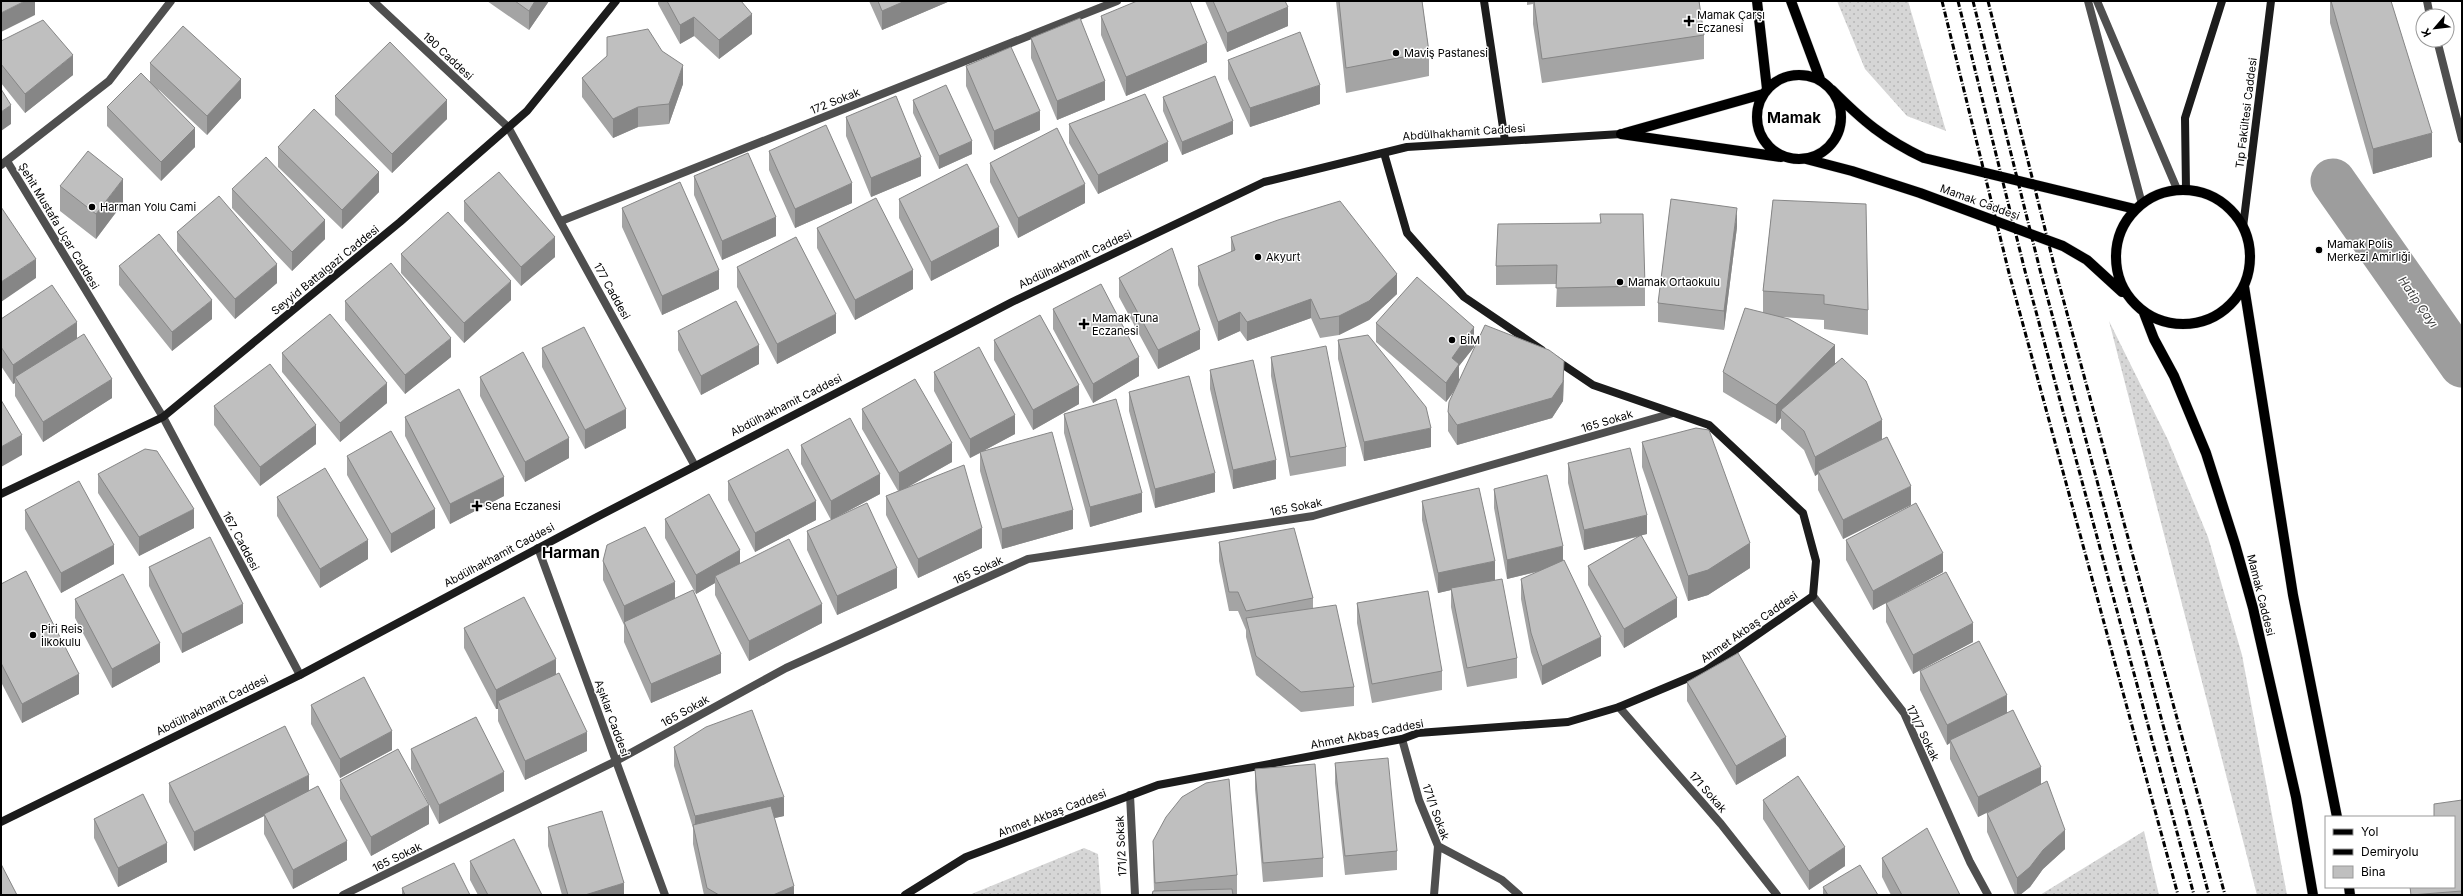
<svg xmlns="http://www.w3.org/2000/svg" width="2463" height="896" viewBox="0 0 2463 896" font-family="Inter,sans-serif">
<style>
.grass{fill:url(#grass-dots)}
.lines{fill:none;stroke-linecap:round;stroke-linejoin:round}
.river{stroke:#9d9d9d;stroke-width:45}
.primary-casing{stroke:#dbdbdb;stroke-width:11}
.street{stroke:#4f4f4f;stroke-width:8}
.secondary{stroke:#1c1c1c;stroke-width:8}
.primary{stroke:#000;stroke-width:10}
.rail{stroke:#000;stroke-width:3;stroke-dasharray:6 2 1 2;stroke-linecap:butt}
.wall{fill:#a4a4a4}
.shaded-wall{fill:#868686}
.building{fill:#bfbfbf;stroke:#868686}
.poi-dot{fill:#000;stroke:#fff;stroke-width:1.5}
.labels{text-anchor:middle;stroke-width:3;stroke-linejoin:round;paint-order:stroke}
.poi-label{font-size:11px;fill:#000;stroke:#fff;text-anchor:start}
.street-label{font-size:11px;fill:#000;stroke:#fff}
.water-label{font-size:12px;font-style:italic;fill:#3e3e3e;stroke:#fff}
.district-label{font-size:15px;font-weight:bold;fill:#000;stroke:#fff}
</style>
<defs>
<pattern id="grass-dots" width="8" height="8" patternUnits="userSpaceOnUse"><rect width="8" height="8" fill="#d6d6d6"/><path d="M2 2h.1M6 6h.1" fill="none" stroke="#b6b6b6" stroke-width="1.8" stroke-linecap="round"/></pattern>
</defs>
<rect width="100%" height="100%" fill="#fff"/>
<!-- grass -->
<path class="grass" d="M1837,1h71l38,130 -39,-15 -42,-47z
M2109,321l59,119 40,97 34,118 45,240h-30z
M2144,831l15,64h-119z
M1084,848l14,6 3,41h-132z"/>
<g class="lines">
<!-- river -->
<path class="river" d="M2333,181l129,184"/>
<!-- primary casing -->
<g class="primary-casing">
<path id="primary" d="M1757,1l10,88
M1791,1l29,78
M1757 117a42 42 0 1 1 84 0a42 42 0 1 1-84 0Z
M1832,90c31,31 52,49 92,68l211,51
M1625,133l138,-39
M1621,134l160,23
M1806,159l46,12 68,22 143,53 24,14 35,32
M2116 257a67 67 0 1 1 134 0a67 67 0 1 1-134 0Z
M2244,286l49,309 44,222
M2144,313l10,26 20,37 32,77 29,91 18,64 43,189 17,98
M2349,887l1,8"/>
</g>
<!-- street -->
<path class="street" d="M373,1l135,126 187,339
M2088,1l54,203
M2097,1l80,188
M2427,1l3,15
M2437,40l25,99
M7,161l156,256 137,258
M1,165l108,-84 62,-80
M561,221l556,-220
M538,548l127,347
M1813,596l91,117 66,149 18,33
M1619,707l102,117 56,71
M1402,739l17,61 19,46 -4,49
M1130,795l5,100
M1438,846l64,34 17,15
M343,895l273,-134 170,-93 242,-109 285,-43 360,-103"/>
<!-- secondary -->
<path class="secondary" d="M1484,1l21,140
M1384,153l23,80 57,64 78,53
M2186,190l-1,-72 37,-117
M2243,227l28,-226
M1,494l162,-77 237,-195 127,-111 89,-110
M1,822l299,-147 295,-157 417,-216 252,-120 143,-35 214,-13
M905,895l61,-38 192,-72 244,-46 16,-6 150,-11 51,-15 86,-36 108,-75 3,-35 -13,-48 -94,-88 -116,-40 -37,-25"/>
<!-- primary -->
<use href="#primary" class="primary"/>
<!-- rail -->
<path class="rail" d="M1942,1l67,272 169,622
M1958,1l67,270 169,624
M1973,1l67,269 169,625
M1988,1l67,268 170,626"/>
</g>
<!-- wall -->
<path class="wall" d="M487,1h62l-20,29z
M658,1h83l11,33 -33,25 -25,-23 -14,8 -22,-40z
M869,1h81l-68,29z
M1205,1h80l3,25 -61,26z
M1336,1h86l7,51v24l-83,17z
M1527,1h172l5,34v24l-162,24 -9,-59v-20l-6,1z
M2330,1h61l41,156 -59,17 -43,-151z
M1101,16l106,46 -81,34 -25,-61z
M607,37l76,47 -14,40 -31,3 -25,11 -31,-41v-19l25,-22z
M1031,38l74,62 -48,20 -26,-62z
M1,41l72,34 -48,38 -24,-30z
M1228,60l92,44 -70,23 -22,-48z
M150,63l91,35 -34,37 -49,-46 37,58 -34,34 -54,-55v-19l43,-26z
M966,66l74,64 -46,20 -28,-64z
M335,96l112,23 -55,54 -57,-58z
M1163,97l70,37 -51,21 -19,-44z
M913,100l59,54 -33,15 -26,-56z
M846,117l75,59 -50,21 -25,-61z
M1069,124l99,37 -70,33 -29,-51z
M278,147l101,45 -37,37 -64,-62z
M769,151l83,52 -57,25 -26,-58z
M990,163l95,40 -67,35 -28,-56z
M694,176l82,60 -54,24 -28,-65z
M60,186l63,17 -27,36 -36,-28z
M232,189l93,50 -33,32 -60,-63z
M899,199l100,47 -68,35 -32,-63z
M1773,200l95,110v25l-44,-6v-9l-42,-3 53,47 47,75 29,66 -68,34 -25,-49v-16l-3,2 -11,-26 -23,-21v-11l-5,6 -53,-32v-20l40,-59v-22z
M464,201l91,56 -34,29 -57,-65z
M622,208l97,81 -57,26 -40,-88z
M1498,224l147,62v20l-89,1 1,-23 -61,1v-19z
M1737,227l-13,103 -66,-8v-19z
M817,228l96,61 -58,31 -38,-72z
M177,232l100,51 -42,36 -58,-68z
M1231,237l166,57 -28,26 -30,15 -19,3 -9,-20 -64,23 -7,-10 -22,10 -20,-56v-19l33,-14z
M401,254l110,46 -47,43 -63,-70z
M119,266l93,53 -40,32 -53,-66z
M737,267l99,66 -59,31 -40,-77z
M1119,278l81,71 -42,20 -39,-72z
M345,301l106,56 -46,37 -60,-74z
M1053,309l86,67 -46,27 -40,-74z
M1,319l76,19 35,60 -69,44 -28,-46v-13l-2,1 -12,-18z
M1376,323l98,24 -15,19v14h105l-1,21 -11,17 -95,27 -9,-14v-19l7,-22 -9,12 -70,-60z
M678,331l81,33 -58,31 -23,-45z
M994,340l85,64 -46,26 -39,-70z
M1338,340l93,107 -67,14 -26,-102z
M542,348l84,80 -41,21 -43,-82z
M282,353l105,50 -47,39 -58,-70z
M1271,357l75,90v19l-56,10 -19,-100z
M1210,370l66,109 -43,10 -23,-100z
M934,372l81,62 -30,16 88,79 -71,20 -22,-78v-18l-10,5 -36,-67z
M480,377l89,81 -44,24 -45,-86z
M1129,392l86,100 -60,16 -26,-97z
M214,406l102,38 -56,42 -46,-61z
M862,409l90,53 -44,25 74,61 -64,30 -32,-63v-19l12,-5 -36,-62z
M1064,414l78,98 -52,15 -26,-94z
M405,417l99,79 -54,28 -45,-88z
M1642,442l108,126 -42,27 -20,6 -46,-134z
M801,445l79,49 -41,22 58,72 -60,27 -30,-65v-19l24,-11 -30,-56z
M347,456l88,72 -44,25 -44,-78z
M1568,463l79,71 -6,1 36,82 -53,31 -36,-63v-19l53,-30 -57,14 -16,-67z
M98,474l96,54 -55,28 -41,-63z
M728,481l88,39 -61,32 -27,-52z
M1494,489l69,72 38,95 -59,29 -11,-33 -10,-53v-20l20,-8 -34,8 -13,-71z
M277,497l91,62 -48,29 -43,-72z
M1422,501l73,79 22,78v20l-50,9 -16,-80v-17l-13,3 -16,-73z
M25,510l89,54 -53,29 -36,-64z
M665,519l75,44 82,60 -73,38 -34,-66v-12l-19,11 -31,-56z
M1846,540l97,32 -70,38 -27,-50z
M1219,542l94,56v10l41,79v19l-53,6 -45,-37 -10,-38v-7l-8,-19h-9l-10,-50z
M603,561l72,38 46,74 -70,30 -27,-61v-17l-21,-45z
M149,567l94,56 -61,30 -33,-67z
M1,584l78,110 -57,29 -21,-41z
M75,599l85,63 -48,26 -37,-70z
M1357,603l85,68v19l-70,13 -15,-80z
M1886,603l87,39 -60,32 -27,-52z
M464,628l92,46 31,77 -62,29 -27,-59v-12h-2l-32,-61z
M1920,671l87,42 34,72 24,64 -22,20 -13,18 -10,8h-5l-28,-63v-19l13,-7 -22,11 -28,-58v-16l-3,2 -27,-55z
M1687,682l99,74 -50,29 -49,-84z
M311,705l81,45 -52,28 -29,-54z
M674,747l110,69 -10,2 20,77h-90l-11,-51v-16l-19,-62z
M411,749l93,42 -65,33 -28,-55z
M1335,763l62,88v19l-52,5 -10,-92z
M1255,769l68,89v19l-60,5 -8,-93z
M340,780l89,44 -58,32 -31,-57z
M169,783l140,8 38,69 -54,29 -29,-55v-18l-70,35 -25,-49z
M1763,800l82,66 -36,24 -46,-71z
M2462,800v95h-51l-1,-8h44z
M94,819l73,43 -49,25 -24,-49z
M548,827l76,68h-62l-14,-49z
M1153,841l84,34v19h-4l-79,-3 -1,-31z
M1882,858l78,37h-69l-9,-18z
M470,861l72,34h-64l-8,-15z
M1823,887l55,8h-55z
M402,888l68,7h-68z"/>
<!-- shaded-wall -->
<path class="shaded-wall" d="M25,1h10v14l-34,17v-19z
M535,1h14l-20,29v-19z
M905,1h45l-68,29v-19z
M1288,7v19l-61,26v-19z
M752,14v20l-33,25v-19z
M694,17v19l-14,8v-19z
M1207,43v19l-81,34v-19z
M73,55v20l-48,38v-19z
M683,65v19l-14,40v-20z
M241,79v19l-34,37v-19z
M1105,81v19l-48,20v-19z
M1320,85v19l-70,23v-19z
M447,100v19l-55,54v-19z
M11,105v19l-10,7v-19z
M638,107v20l-25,11v-19z
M1040,111v19l-46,20v-19z
M1233,121v13l-51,21v-13z
M195,128v19l-34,34v-19z
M2432,133v24l-59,17v-25z
M972,141v13l-33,15v-13z
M1168,142v19l-70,33v-19z
M921,157v19l-50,21v-19z
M379,172v20l-37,37v-19z
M123,179v24l-27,36v-25z
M852,183v20l-57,25v-19z
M1085,184v19l-67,35v-20z
M1737,208v19l-13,103v-19z
M776,217v19l-54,24v-19z
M325,220v19l-33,32v-19z
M999,227v19l-68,35v-19z
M555,237v20l-34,29v-19z
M36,259v19l-35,24v-20z
M277,264v19l-42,36v-20z
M719,270v19l-57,26v-19z
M913,270v19l-58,31v-20z
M1397,274v20l-28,26 -30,15v-19z
M511,281v19l-47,43v-20z
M1311,299v19l-64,23v-19z
M212,300v19l-40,32v-19z
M1240,312v19l-22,10v-19z
M836,314v19l-59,31v-20z
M77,322v19l-62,36v6l-2,1v-19z
M1474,327v20l-15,19v18l-13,18v-19l6,-25z
M1200,330v19l-42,20v-19z
M451,338v19l-46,37v-19z
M759,345v19l-58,31v-19z
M1835,345v19l-54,46v8l-5,6v-19z
M1139,357v19l-46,27v-19z
M1564,361l-1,40 -11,17 -95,27v-20z
M112,379v19l-69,44v-20z
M387,383v20l-47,39v-19z
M1079,385v19l-46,26v-20z
M626,409v19l-41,21v-19z
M1015,415v19l-45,24v-19z
M1882,420v19l-64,32v3l-3,2v-19z
M316,425v19l-56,42v-19z
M1431,428v19l-67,14v-19z
M22,435v20l-21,12v-20z
M569,438v20l-44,24v-20z
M952,443v19l-53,30v-19z
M1276,460v19l-43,10v-19z
M1215,473v19l-60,16v-19z
M880,474v20l-49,26v-19z
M504,477v19l-54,28v-20z
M1911,486v19l-68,34v-19z
M1142,493v19l-52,15v-20z
M816,501v19l-61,32v-19z
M194,509v19l-55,28v-19z
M435,509v19l-44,25v-19z
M1073,510v19l-71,20v-20z
M1647,515v19l-63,16v-20z
M982,528v20l-64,30v-19z
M368,540v19l-48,29v-19z
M1750,543v25l-42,27 -20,6v-25z
M114,545v19l-53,29v-20z
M1563,546v19l-56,14v-19z
M740,550v19l-25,7v7l-19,11v-19z
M1943,553v19l-70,38v-19z
M1495,561v19l-57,13v-20z
M897,568v20l-60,27v-19z
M675,582v19l-51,22v-17z
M1677,598v19l-53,31v-19z
M243,604v19l-61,30v-19z
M822,604v19l-73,38v-20z
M1973,623v19l-60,32v-19z
M1601,637v19l-59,29v-19z
M160,643v19l-48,26v-19z
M721,654v19l-70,30v-19z
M556,659v19l-58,23v8h-2v-19z
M79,674v20l-57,29v-19z
M2007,695v20l-57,25v3l-3,2v-20z
M392,731v19l-52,28v-19z
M587,732v19l-62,29v-19z
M1786,737v19l-50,29v-19z
M2041,767v19l-63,31v-20z
M504,772v19l-65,33v-19z
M309,775v19l-45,20v2l-70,35v-19z
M784,797v19l-89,20v-20z
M429,805v19l-58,32v-19z
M2065,830v19l-22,20 -13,18 -10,8h-3v-17l26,-28z
M347,841v19l-54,29v-19z
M167,843v19l-49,25v-19z
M1845,847v19l-36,24v-19z
M624,883v12h-39z
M794,886v9h-21z"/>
<!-- building -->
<path class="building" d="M1,1h24l-24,12z
M515,1h20l-6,10z
M667,1h74l11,13 -33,26 -25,-23 -14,8z
M878,1h27l-23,10z
M1137,1h53l17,42 -81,34 -25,-61z
M1213,1h72l3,6 -61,26z
M1339,1h83l7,51 -83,16z
M1534,1h165l5,34 -162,24z
M2331,1h60l41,132 -59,16z
M1080,18l25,63 -48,20 -26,-63z
M43,20l30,35 -48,39 -24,-30v-23z
M183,26l58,53 -34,37 -57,-53z
M648,29l14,22 21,14 -14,39 -31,3 -25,12 -31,-41 25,-22v-19z
M1300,32l20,53 -70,23 -22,-48z
M390,42l57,58 -55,54 -57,-58z
M1011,47l29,64 -46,20 -28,-65z
M141,73l54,55 -34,34 -54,-55z
M1215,76l18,45 -51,21 -19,-45z
M946,85l26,56 -33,15 -26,-56z
M1,89l10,16 -10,7z
M1145,94l23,48 -70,33 -29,-51z
M896,96l25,61 -50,21 -25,-61z
M314,109l65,63 -37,38 -64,-63z
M826,125l26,58 -57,26 -26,-58z
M1057,128l28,56 -67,34 -28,-55z
M88,151l35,28 -27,35 -36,-28z
M748,153l28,64 -54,24 -28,-65z
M266,157l59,63 -33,32 -60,-63z
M967,164l32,63 -68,35 -32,-63z
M499,172l56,65 -34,30 -57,-66z
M680,182l39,88 -57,26 -40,-88z
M219,196l58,68 -42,35 -58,-67z
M876,198l37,72 -58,30 -38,-72z
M1671,199l66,9 -13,103 -66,-8z
M1773,200l93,4 2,106 -44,-6v-9l-61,-4z
M1340,201l57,73 -28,27 -30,15 -19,3 -9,-20 -64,23 -7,-10 -22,10 -20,-56 37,-16 -4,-13 47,-17z
M1,207l35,52 -35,23z
M448,212l63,69 -47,42 -63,-69z
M1600,214h43l2,72 -89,2 1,-23 -61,1 2,-42 103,-1z
M159,234l53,66 -40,32 -53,-66z
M796,237l40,77 -59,30 -40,-77z
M1172,248l28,82 -42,20 -39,-72z
M391,263l60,75 -46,37 -60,-74z
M1417,277l57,50 -22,31 7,6 -13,19 -70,-60z
M1101,284l38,73 -46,27 -40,-75z
M52,285l25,37 -64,43 -12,-18v-28z
M736,301l23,44 -58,31 -23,-45z
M1745,308l44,11 46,26 -59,60 -53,-33z
M330,314l57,69 -47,40 -58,-70z
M1040,315l39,70 -46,25 -39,-70z
M1485,325l64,25 15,11 -1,21 -11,16 -95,27 -9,-13 1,-10z
M584,327l42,82 -41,21 -43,-82z
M84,334l28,45 -69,43 -28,-45z
M1368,335l58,72 5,21 -67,14 -26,-102z
M1326,346l20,101 -56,10 -19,-100z
M979,347l36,68 -45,24 -36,-67z
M523,352l46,86 -44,24 -45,-85z
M1842,358l24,23 16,39 -67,37 -11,-26 -23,-21z
M1253,360l23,100 -43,10 -23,-100z
M270,364l46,61 -56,42 -46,-61z
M1189,376l26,97 -60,16 -26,-97z
M915,379l37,64 -53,30 -37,-64z
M459,389l45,88 -54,27 -45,-87z
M1116,399l26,94 -52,14 -26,-93z
M1,400l21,35 -21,12z
M850,418l30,56 -49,27 -30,-56z
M1696,428l13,2 41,113 -42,27 -20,6 -46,-134z
M391,431l44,78 -44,25 -44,-78z
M1052,432l21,78 -71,19 -22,-77z
M1887,437l24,49 -68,34 -25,-49z
M1630,448l17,67 -63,15 -16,-67z
M145,449l12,2 37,58 -55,28 -41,-63z
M788,449l28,52 -61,32 -27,-52z
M964,465l18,63 -64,31 -32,-63z
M325,468l43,72 -48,29 -43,-72z
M1547,475l16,71 -56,14 -13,-71z
M79,481l35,64 -53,28 -36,-63z
M1479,488l16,73 -57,12 -16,-72z
M709,494l31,56 -44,25 -31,-56z
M867,503l30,65 -60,28 -30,-65z
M1916,503l27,50 -70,38 -27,-51z
M645,527l30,55 -51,24 -21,-45 4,-16z
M1294,528l19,70 -67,13 -8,-19h-9l-10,-50z
M1641,535l36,63 -53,31 -36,-63z
M210,537l33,67 -61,30 -33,-67z
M789,539l33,65 -73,37 -34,-65z
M1564,560l37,77 -59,29 -11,-33 -10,-54z
M26,571l53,103 -57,30 -21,-41v-79z
M1946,572l27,51 -60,32 -27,-52z
M123,574l37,69 -48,26 -37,-70z
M1502,579l15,79 -50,10 -16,-80z
M693,590l28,64 -70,30 -27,-62z
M1428,591l14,80 -70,13 -15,-81z
M524,597l32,62 -60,31 -32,-62z
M1336,605l18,82 -53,5 -45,-36 -10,-38z
M1979,641l28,54 -60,30 -27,-54z
M1738,653l48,84 -50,29 -49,-84z
M559,673l28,59 -62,29 -27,-60z
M364,677l28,54 -52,28 -29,-54z
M752,710l32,87 -89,19 -21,-69 32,-20z
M2013,710l28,57 -63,30 -28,-57z
M476,717l28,55 -65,33 -28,-56z
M285,726l24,49 -115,57 -25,-49z
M398,749l31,56 -58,32 -31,-57z
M1388,758l9,93 -52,5 -10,-93z
M1315,764l8,94 -60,5 -8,-94z
M1798,776l47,71 -36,24 -46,-71z
M1229,779l8,96 -82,8 -2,-42 13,-24 16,-20 24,-14z
M2047,781l18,49 -22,20 -13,17 -13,11 -30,-65z
M318,786l29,55 -54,29 -29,-56z
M143,794l24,49 -49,25 -24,-49z
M2462,800v91l-51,4 -1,-8h44v-70h-20v-13z
M771,806l23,80 -21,9h-54l-12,-7 -14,-63z
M602,811l22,72 -39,12h-17l-20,-68z
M1927,828l33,67h-58l-20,-37z
M514,839l28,56h-54l-18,-34z
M454,863l16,32h-65l-3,-7z
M1,864l16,31h-16z
M1860,865l18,30h-50l-5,-8z
M1232,889l1,6h-81l1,-4z"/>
<!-- markers -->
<g class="poi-dot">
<path d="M1687 15h4v4h4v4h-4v4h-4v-4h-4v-4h4z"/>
<circle cx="1396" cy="53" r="4"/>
<circle cx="92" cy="207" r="4"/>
<circle cx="2319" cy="250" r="4"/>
<circle cx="1258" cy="257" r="4"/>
<circle cx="1620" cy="282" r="4"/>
<path d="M1082 318h4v4h4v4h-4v4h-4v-4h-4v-4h4z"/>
<circle cx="1452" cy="340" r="4"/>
<path d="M475 500h4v4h4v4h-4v4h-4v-4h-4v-4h4z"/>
<circle cx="33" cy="635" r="4"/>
</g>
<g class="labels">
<!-- poi labels -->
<g class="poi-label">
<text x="1697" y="19">Mamak Çarşı<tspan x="1697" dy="13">Eczanesi</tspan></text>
<text x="1404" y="57">Maviş Pastanesi</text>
<text x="100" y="211">Harman Yolu Cami</text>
<text x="2327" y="248">Mamak Polis<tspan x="2327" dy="13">Merkezi Amirliği</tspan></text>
<text x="1266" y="261">Akyurt</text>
<text x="1628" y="286">Mamak Ortaokulu</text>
<text x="1092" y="322">Mamak Tuna<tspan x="1092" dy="13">Eczanesi</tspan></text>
<text x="1460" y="344">BİM</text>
<text x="485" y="510">Sena Eczanesi</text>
<text x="41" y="633">Piri Reis<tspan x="41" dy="13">İlkokulu</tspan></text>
</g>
<!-- street labels -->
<g class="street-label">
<text transform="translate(448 56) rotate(43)" y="4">190 Caddesi</text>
<text transform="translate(835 101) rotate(-22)" y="4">172 Sokak</text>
<text transform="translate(2246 113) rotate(-83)" y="4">Tıp Fakültesi Caddesi</text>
<text transform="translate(1464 132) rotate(-4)" y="4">Abdülhakhamit Caddesi</text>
<text transform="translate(1980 202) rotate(20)" y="4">Mamak Caddesi</text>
<text transform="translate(59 226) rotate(59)" y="4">Şehit Mustafa Uçar Caddesi</text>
<text transform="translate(1075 259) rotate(-25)" y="4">Abdülhakhamit Caddesi</text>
<text transform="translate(325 270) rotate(-39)" y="4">Seyyid Battalgazi Caddesi</text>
<text transform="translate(612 291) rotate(61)" y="4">177 Caddesi</text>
<text transform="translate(786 405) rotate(-27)" y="4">Abdülhakhamit Caddesi</text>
<text transform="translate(1607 421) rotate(-17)" y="4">165 Sokak</text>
<text transform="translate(1296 507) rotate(-11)" y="4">165 Sokak</text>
<text transform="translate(241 541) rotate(62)" y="4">167. Caddesi</text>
<text transform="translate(499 555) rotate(-28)" y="4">Abdülhakhamit Caddesi</text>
<text transform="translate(978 570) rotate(-24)" y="4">165 Sokak</text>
<text transform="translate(2261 595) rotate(76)" y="4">Mamak Caddesi</text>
<text transform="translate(1749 627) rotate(-35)" y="4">Ahmet Akbaş Caddesi</text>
<text transform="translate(212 705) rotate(-26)" y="4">Abdülhakhamit Caddesi</text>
<text transform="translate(685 711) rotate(-29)" y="4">165 Sokak</text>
<text transform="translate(612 718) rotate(70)" y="4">Aşıklar Caddesi</text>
<text transform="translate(1923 733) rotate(64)" y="4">171/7 Sokak</text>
<text transform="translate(1367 734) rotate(-11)" y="4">Ahmet Akbaş Caddesi</text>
<text transform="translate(1708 792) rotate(49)" y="4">171 Sokak</text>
<text transform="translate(1436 812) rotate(70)" y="4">171/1 Sokak</text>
<text transform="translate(1052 813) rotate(-21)" y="4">Ahmet Akbaş Caddesi</text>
<text transform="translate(1121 846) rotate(-93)" y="4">171/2 Sokak</text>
<text transform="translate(397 857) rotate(-26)" y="4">165 Sokak</text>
</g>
<!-- water labels -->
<g class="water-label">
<text transform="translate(2418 302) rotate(55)" y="4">Hatip Çayı</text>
</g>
<!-- district labels -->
<g class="district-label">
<text x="1794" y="123">Mamak</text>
<text x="571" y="558">Harman</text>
</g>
</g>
<!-- border -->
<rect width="2463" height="896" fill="none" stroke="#000000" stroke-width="4"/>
<!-- legend -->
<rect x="2325" y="816" width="130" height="72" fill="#ffffff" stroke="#999999"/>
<rect x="2333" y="829" width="20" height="6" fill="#000000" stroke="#999999"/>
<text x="2361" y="836" font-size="12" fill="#000000">Yol</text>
<rect x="2333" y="849" width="20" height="6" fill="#000000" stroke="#999999"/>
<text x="2361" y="856" font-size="12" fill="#000000">Demiryolu</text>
<rect x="2333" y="866" width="20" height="12" fill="#bfbfbf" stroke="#999999"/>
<text x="2361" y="876" font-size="12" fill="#000000">Bina</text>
<!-- north arrow -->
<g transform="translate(2435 28) rotate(242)"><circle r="19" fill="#ffffff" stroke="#999999"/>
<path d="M0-3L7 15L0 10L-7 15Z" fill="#000000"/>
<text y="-6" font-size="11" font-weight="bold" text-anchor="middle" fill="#000000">K</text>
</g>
</svg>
